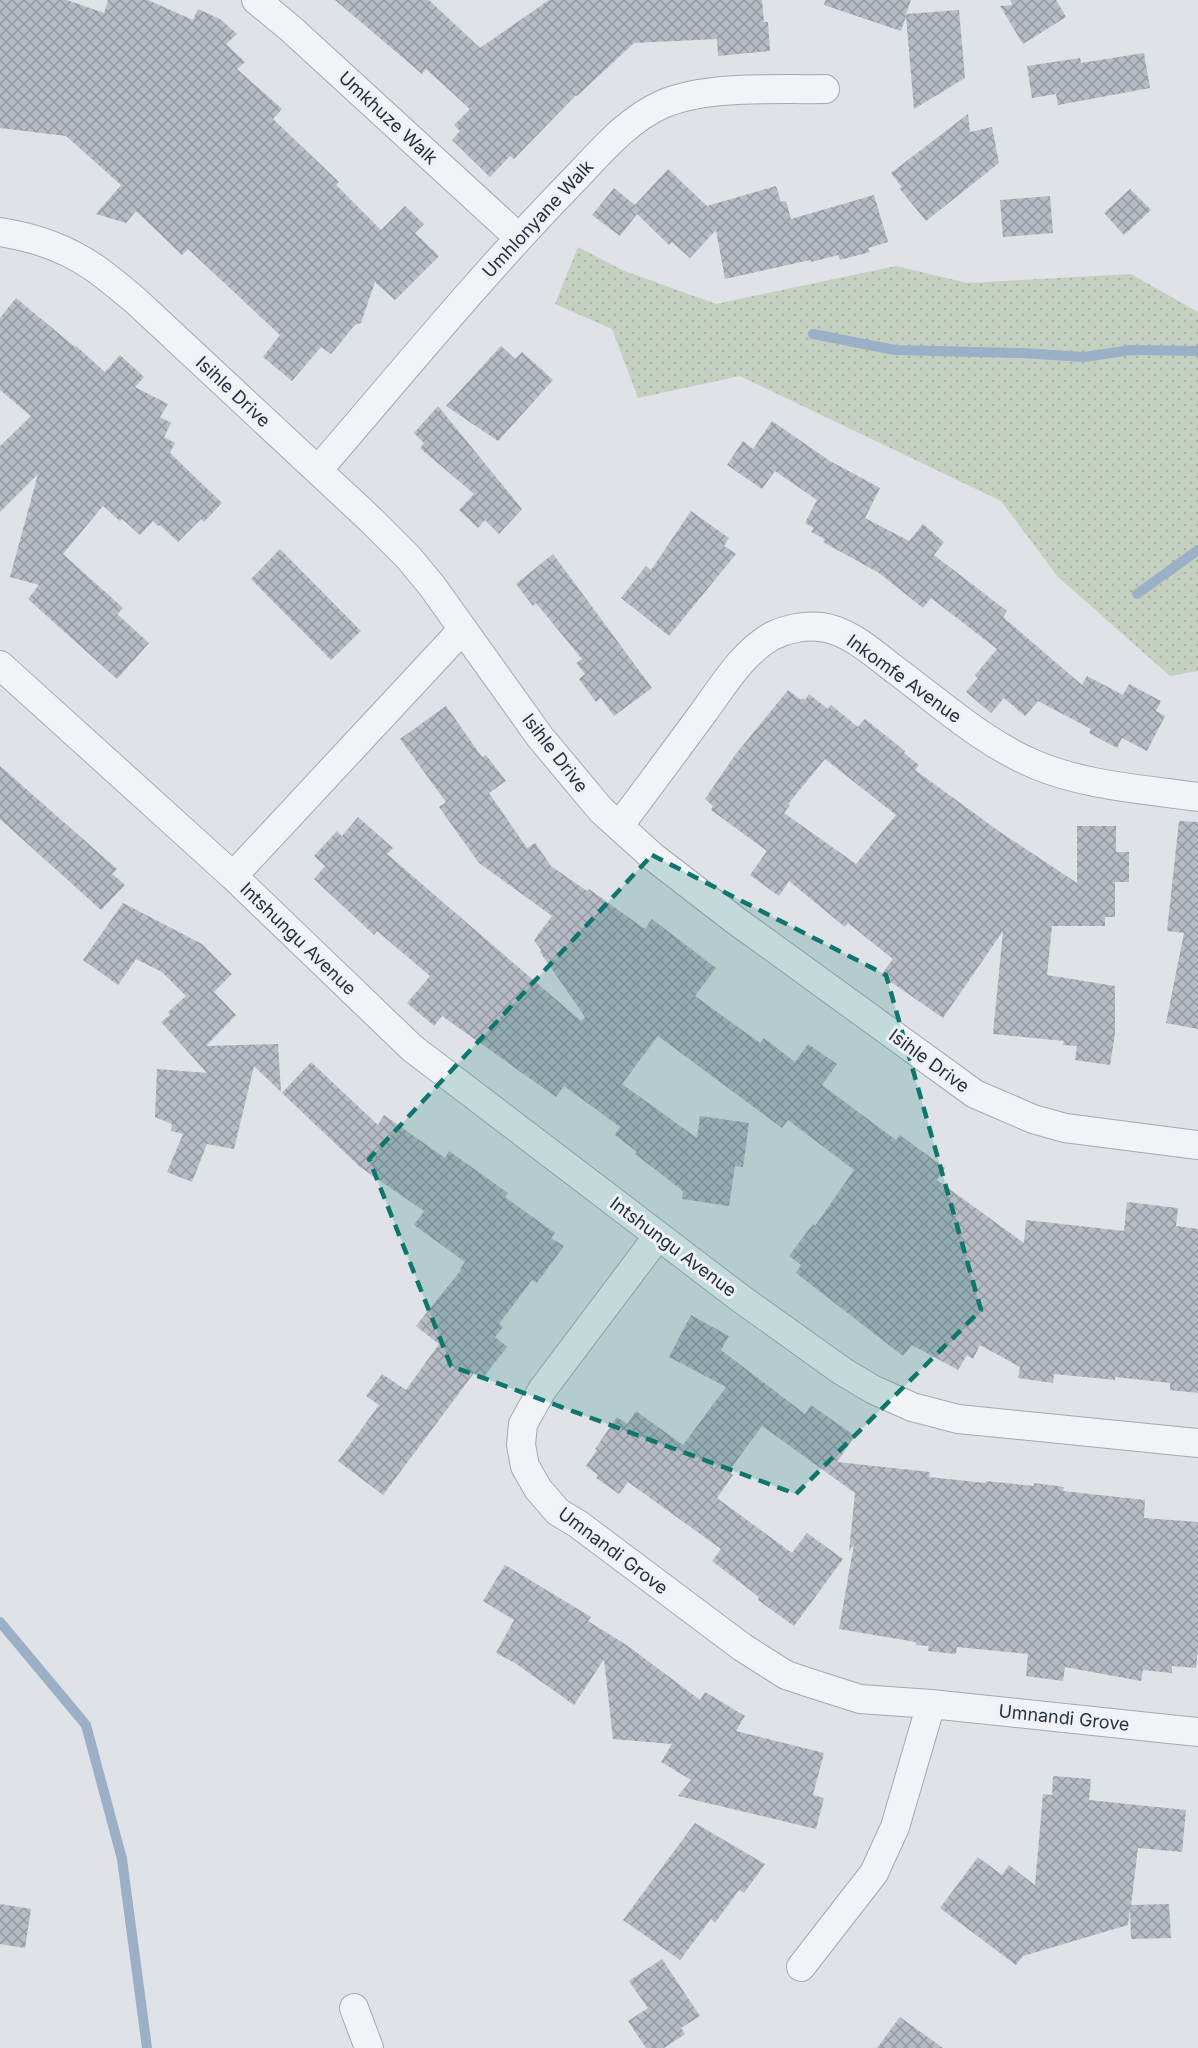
<svg xmlns="http://www.w3.org/2000/svg" width="1198" height="2048" viewBox="0 0 1198 2048" font-family="Inter,sans-serif">
<style>
.grass{fill:url(#grass-dots)}
.lines{fill:none;stroke-linecap:round;stroke-linejoin:round}
.stream{stroke:#9bb0c6;stroke-width:10}
.building{fill:url(#building-cross-hatch);fill-rule:evenodd}
.minor-casing{stroke:#a4a9b1;stroke-width:30}
.minor{stroke:#f1f3f6;stroke-width:28}
.marked{fill:#0f766e;fill-opacity:0.2;stroke:#0f766e;stroke-width:4.5;stroke-dasharray:12 8;stroke-linejoin:round}
.labels{text-anchor:middle;stroke-width:6;stroke-linejoin:round;paint-order:stroke}
.street-label{font-size:18px;fill:#28303e;stroke:#eef1f5}
</style>
<defs>
<pattern id="grass-dots" width="8" height="8" patternUnits="userSpaceOnUse" patternTransform="scale(1.5)"><rect width="8" height="8" fill="#c5d1c0"/><path d="M2 2h.1M6 6h.1" fill="none" stroke="#a9b4a6" stroke-width="1.8" stroke-linecap="round"/></pattern>
<pattern id="building-cross-hatch" width="8" height="8" patternUnits="userSpaceOnUse" patternTransform="scale(1.5)"><rect width="8" height="8" fill="#b6bbc4"/><path d="M0 0l8 8M0 8l8-8" fill="none" stroke="#9498a1"/></pattern>
</defs>
<rect width="100%" height="100%" fill="#dfe2e7"/>
<!-- grass -->
<path class="grass" d="M578,247l44,23 94,34 180,-38 71,17 164,-9 67,38v359l-28,5 -112,-99 -57,-76 -261,-125 -102,22 -26,-69 -57,-25z"/>
<g class="lines">
<!-- stream -->
<path class="stream" d="M813,334l82,16 127,3 62,4 47,-7 67,1
M1137,594l61,-44
M0,1622l86,103 36,134 25,189"/>
</g>
<!-- building -->
<path class="building" d="M0,0h67l37,13 4,-13h40l45,20 5,-11 22,10 17,15 -11,10 19,18 -8,7 45,40 -9,10 66,63 -3,3 45,45 24,-24 19,18 -9,9 24,23 -44,44 -20,-18 -14,41 -6,2 -24,29 -10,-7 -29,34 -29,-24 17,-22 -92,-86 -6,6 -46,-44 -10,12 -30,-9 25,-29 -55,-49 -66,-8z
M335,0h94l51,48 69,-48h213l2,22h4l2,29 -52,5 -1,-17 -83,4 -57,53 -1,-1 -62,64 -4,-3 -20,21 -38,-37 8,-9 -6,-6 16,-16 -44,-40 -4,5z
M825,0h86l-5,14 53,-4 6,68 -51,31 -8,-93 -5,15 -77,-26z
M1010,0h46l10,17 -43,27 -23,-38 13,-1z
M1144,53l6,35 -92,17 -2,-11 -24,4 -5,-32 53,-8 1,5z
M968,114l2,18 22,-5 7,36 -73,58 -27,-33 3,-1 -11,-14z
M668,169l39,37 69,-20 5,16 5,-1 5,18 83,-24 14,47 -20,6 2,4 -30,8 -2,-5 -27,7 -1,-2 -85,19 -9,-49 -26,28 -18,-16 -3,3 -32,-31 -17,22 -28,-21 22,-27 21,17z
M1130,189l21,21 -27,25 -20,-22z
M1050,196l3,37 -50,4 -3,-37z
M16,298l59,49 1,-1 29,26 15,-17 24,22 -9,10 33,17 -8,13 11,6 -7,14 11,6 -5,10 52,50 -18,19 -3,-3 -23,23 -18,-17 -2,1 -5,-5 -13,14 -18,-16 -2,2 -17,-15 -40,48 60,54 -6,6 32,29 -32,36 -89,-80 11,-14 -29,-8 28,-103 -38,38v-66l31,-30 -31,-26v-72z
M501,346l14,13 7,-7 31,28 -55,61 -52,-35z
M438,406l84,103 -23,25 -14,-14 -7,8 -19,-18 15,-16 -54,-46 4,-5 -10,-10z
M772,421l58,40 50,27 -15,30 44,23 14,-17 21,18 -10,13 73,56 -4,6 79,68 5,-9 36,19 6,-11 32,17 -5,10 9,5 -18,35 -25,-13 -5,10 -28,-15 2,-4 -53,-28 -13,15 -21,-18 -13,15 -25,-21 12,-14 -3,-3 22,-26 -66,-51 -8,10 -44,-35 -56,-31 2,-3 -14,-7 3,-4 -9,-5 12,-23 -42,-29 -13,18 -35,-24 16,-24 10,8z
M691,511l38,27 -5,8 12,8 -67,82 -48,-38 25,-32 5,4z
M280,549l81,82 -30,29 -80,-81z
M553,554l99,134 -38,28 -13,-18 -5,4 -17,-23 6,-5 -9,-11 6,-4 -46,-56 -3,3 -17,-22z
M788,690l13,10 2,-2 2,2 4,-6 19,15 3,-4 27,22 7,-8 40,32 -1,2 15,12 -4,5 85,62 77,51v-57h39v26h13v30h-14v35h-10v9h-53l-5,49 68,11v48l-5,31 -35,-5 2,-14 -14,-1 1,-4 -71,-7 10,-103 -60,87 -62,-43 12,-16 -45,-36 -3,4 -56,-46 -10,15 -29,-21 17,-24 -56,-41 2,-4 -8,-7 30,-44zM825,759l71,56 -40,49 -72,-51 6,-8 -2,-1z
M446,706l36,51 4,-2 20,26 -17,12 38,55 8,-5 16,23 36,25 2,-2 56,40 7,-10 64,49 -21,28 65,47 4,-5 31,24 13,-18 29,20 -15,21 74,55 4,-5 45,33 -8,12 87,63 2,-23 98,11 3,-29 51,6 -2,18 22,3v164l-28,-3v-7l-55,-6v3l-61,-6 -1,9 -35,-5 2,-11 -40,-22 -7,14 -6,-4 -9,15 -46,-25 -9,11 -107,-83 5,-8 -12,-9 24,-32 2,2 39,-56 -66,-50 -6,8 -124,-92 -36,48 75,54 3,-22 49,7 -6,44 -8,-1 -6,40 -47,-7 1,-8 -48,-37 2,-2 -22,-17 5,-8 -56,-41 -8,11 -114,-81 -8,10 -27,-23 23,-27 -53,-45 -3,4 -60,-56 11,-13 -11,-10 23,-25 5,5 16,-19 35,31 -6,6 194,167 4,-4 -45,-65 1,-2 -7,-10 18,-24 -73,-53 -40,-56 7,-5 -46,-63z
M0,766l117,103 -5,5 13,11 -24,25 -101,-91z
M1179,821l19,1v207l-32,-6 18,-90 -17,-2z
M123,903l79,41 30,30 -18,18 22,23 -30,31 72,-2 3,48 -27,-26 -20,83 -27,-5 -15,38 -25,-10 16,-38 -12,-3 1,-7 -17,-7 2,-48 50,4 -46,-51 9,-7 -2,-3 18,-16 -24,-24 -26,-13 -18,26 -35,-25z
M311,1062l67,63 6,-10 61,43 4,-7 59,42 -3,4 50,36 -4,5 13,8 -27,37 -5,-3 -33,44 4,3 -8,10 12,10 -25,32 -8,-6 -91,122 -45,-34 41,-56 -13,-9 16,-22 24,16 33,-46 -23,-18 45,-56 -1,-1 5,-7 -51,-37 10,-14 -64,-44 -78,-74z
M691,1315l38,21 -8,14 84,64 6,-9 44,31 -18,26 93,10 -1,5 57,6v-2l48,5v-3l30,4 -1,4 82,9 -1,18 54,4v124l-2,22 -24,-2v7l-29,-3 -2,11 -76,-14 -2,14 -37,-5 2,-22 -71,-7 -1,7 -28,-3 1,-5 -13,-1v-3l-77,-13 15,-85 -5,7 6,-58 -93,-67 -33,45 4,4 -16,23 75,55 15,-20 36,26 -49,67 -36,-26 1,-3 -47,-36 9,-12 -93,-67 -9,12 -23,-16 2,-3 -12,-9 11,-16 -2,-1 22,-32 10,7 9,-13 47,34 43,-58 -57,-30z
M505,1565l86,52 -3,4 40,25 72,54 5,-8 40,24 -9,15 88,22 -11,42 11,3 -8,31 -138,-33 13,-16 -30,-18 11,-18 -59,-5 -9,-80 -30,46 -59,-42 -19,-10 18,-33 -31,-19z
M1053,1776l38,3 -2,21 97,10 -4,42 -44,-4 -7,57 38,-1 2,34 -40,1 -1,-31 -2,17 -105,31 -7,9 -76,-57 38,-51 24,18 7,-10 26,20 8,-91 9,1z
M695,1823l70,41 -21,29 -5,-3 -24,33 -4,-4 -31,41 -57,-40z
M0,1904l31,5 -6,39 -25,-4z
M662,1959l38,57 -19,12 4,6 -21,14h-18l-18,-27 20,-13 -19,-27z
M900,2017l43,31h-66z"/>
<g class="lines">
<!-- minor casing -->
<g class="minor-casing">
<path id="minor" d="M256,0l34,28 228,209
M0,232c33,5 68,17 96,37 14,10 27,21 40,32l235,219 37,37 24,29 108,151 61,73 51,46 83,64 240,174 58,25 32,9 133,17
M318,470c82,-95 162,-193 249,-283 29,-29 57,-66 96,-83 45,-19 113,-14 162,-15
M0,665l233,211 179,172 328,250 102,73 30,18 40,18 46,12 240,24
M619,826c28,-37 56,-75 84,-113 20,-27 39,-60 69,-77 14,-7 33,-11 49,-9 30,4 54,28 77,45 43,32 86,71 136,92 51,22 109,25 164,33
M233,876l230,-247
M658,1236l-116,154 -19,34 -2,21 4,21 13,23 20,23 20,12 164,123 44,28 27,9 47,15 71,5 267,28
M801,1967l73,-94 21,-46 36,-123
M354,2008l15,40"/>
</g>
<!-- minor -->
<use href="#minor" class="minor"/>
</g>
<!-- marked area -->
<path class="marked" d="M652,855l234,120 95,335 -185,184 -345,-128 -82,-207z"/>
<g class="labels">
<!-- street labels -->
<g class="street-label">
<text transform="translate(388 118) rotate(43)" y="6">Umkhuze Walk</text>
<text transform="translate(538 219) rotate(-47)" y="6">Umhlonyane Walk</text>
<text transform="translate(233 392) rotate(43)" y="6">Isihle Drive</text>
<text transform="translate(904 679) rotate(36)" y="6">Inkomfe Avenue</text>
<text transform="translate(555 753) rotate(52)" y="6">Isihle Drive</text>
<text transform="translate(298 939) rotate(44)" y="6">Intshungu Avenue</text>
<text transform="translate(929 1061) rotate(36)" y="6">Isihle Drive</text>
<text transform="translate(673 1247) rotate(37)" y="6">Intshungu Avenue</text>
<text transform="translate(613 1551) rotate(37)" y="6">Umnandi Grove</text>
<text transform="translate(1064 1718) rotate(6)" y="6">Umnandi Grove</text>
</g>
</g>
</svg>
